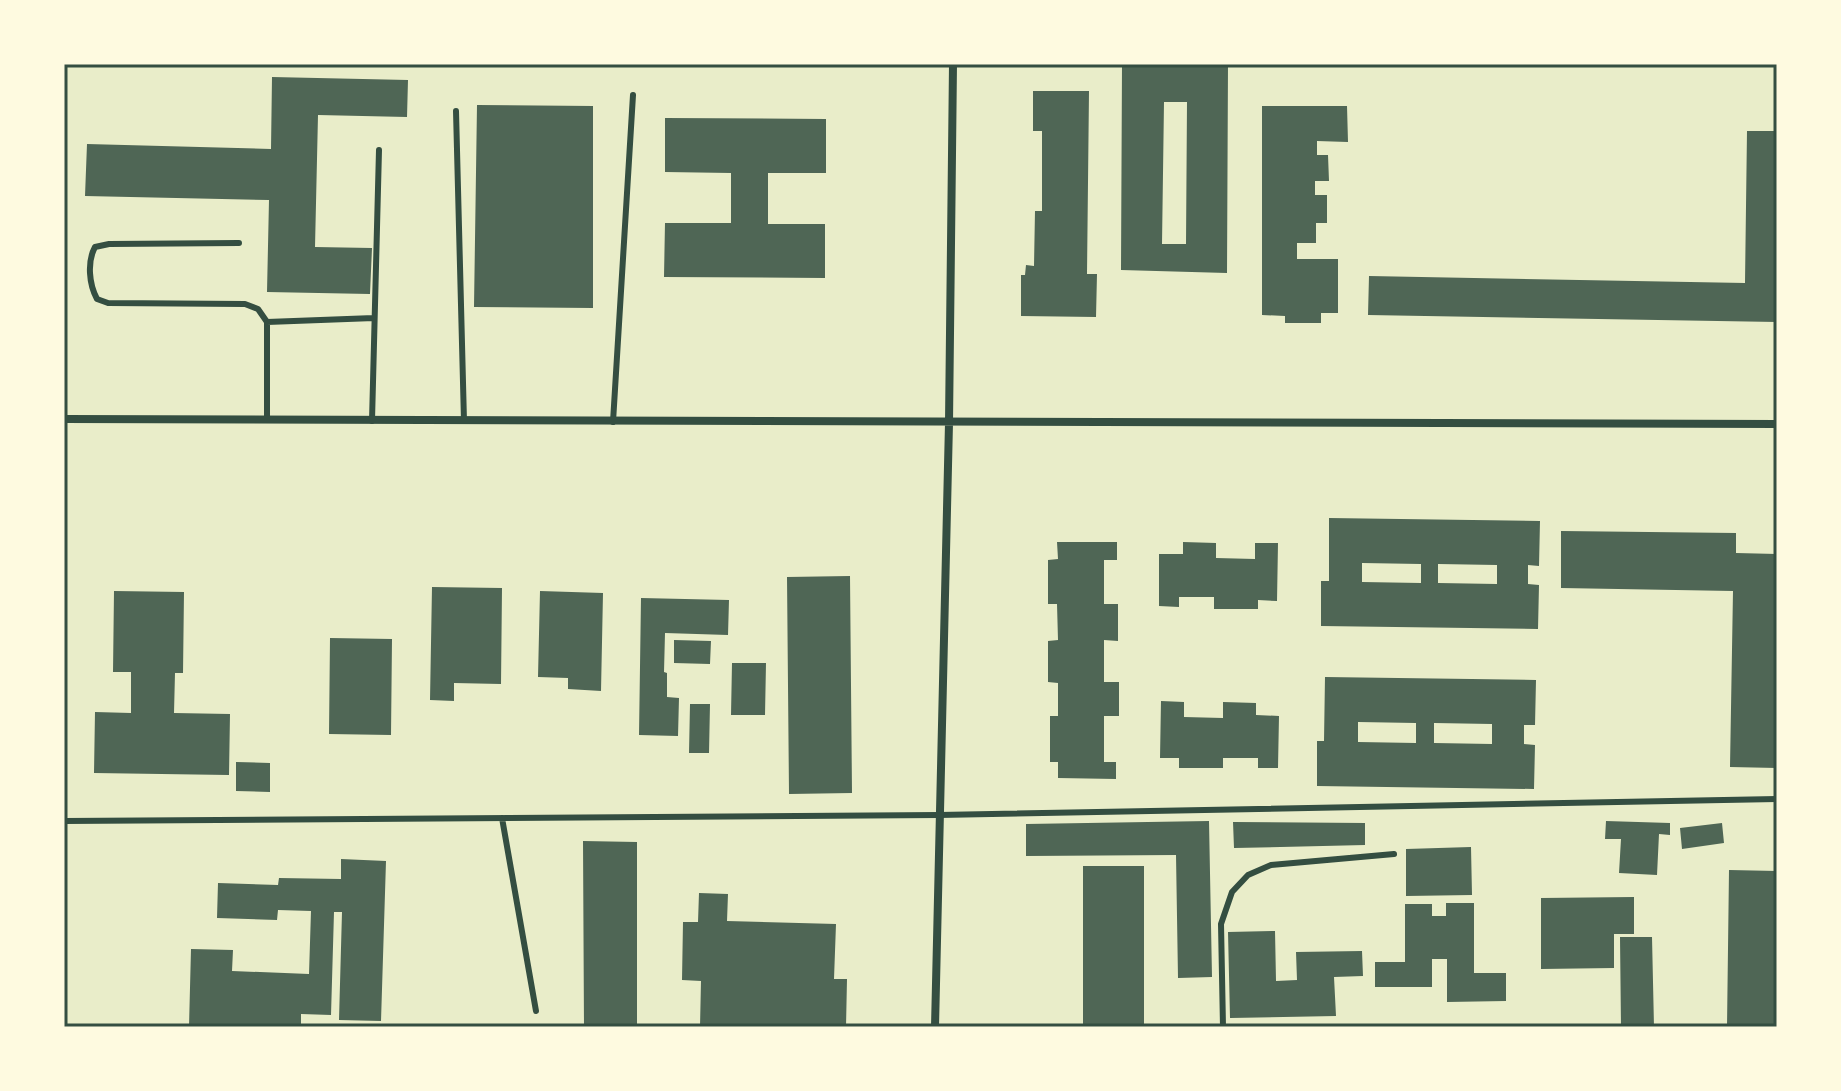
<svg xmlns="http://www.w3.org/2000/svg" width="1841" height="1091" viewBox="0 0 1841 1091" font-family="Poppins,sans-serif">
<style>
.building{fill:#4f6655;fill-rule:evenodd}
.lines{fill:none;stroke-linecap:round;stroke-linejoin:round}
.service{stroke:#344e41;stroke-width:6}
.minor{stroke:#344e41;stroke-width:8}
.neatline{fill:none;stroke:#344e41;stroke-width:3}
</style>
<rect width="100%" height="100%" fill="#e9edc9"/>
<!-- building -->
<path class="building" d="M1122,64h106l-1,209 -106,-3zM1164,102h23l-1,142h-24z
M272,77l136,3 -1,37 -89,-2 -3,132 57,1 -2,46 -103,-2 2,-92 -184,-4 2,-52 184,5z
M1033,91h56l-2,183h10l-1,43 -75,-1v-41h4l1,-10 8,1 1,-55h7v-80h-9z
M477,105l116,1v202l-119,-1z
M1262,106h85l1,36 -31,-1v14h11l1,26h-14v14h12v28h-11v20h-19v16h41v54h-17v10h-36v-7l-23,-1z
M665,118l161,1v54h-58v51h57v54l-161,-1 1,-54h66v-50l-66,-1z
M1747,131h30v191l-409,-7 1,-39 376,7z
M1329,518l211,3 -1,45 -11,-1v19l11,1 -1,44 -217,-3v-45h8zM1362,563l59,1v19l-59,-1zM1438,564l59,1v19l-59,-1z
M1561,531l175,2v20l41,1v214l-47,-1 3,-176 -172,-3z
M1057,542h60v18h-13v44h14v37l-14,-1v42h15v34h-15v46h12v17l-58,-1v-16h-8v-46h8v-33l-10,-1v-41l10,-1 -1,-36h-9v-44l10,-1z
M1183,542l33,1v15l39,1v-16h23l-1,58 -19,-1v9h-44v-12h-35v10l-20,-1v-52h24z
M850,576l2,217 -63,1 -2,-217z
M432,587l70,1 -1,96 -47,-1v18l-24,-1z
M114,591l70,1 -1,81h-8l-1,40 56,1 -1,61 -135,-2 1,-61 36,1v-41h-18z
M540,591l63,2 -2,98 -33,-2v-11l-30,-1z
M641,598l88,2 -1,35 -63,-2 -1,39 3,1v24l12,1 -1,38 -39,-1z
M330,638l62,1 -1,96 -62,-1z
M674,640l37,1 -1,23 -36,-1z
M732,663h34l-1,52h-34z
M1325,677l211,3 -1,45h-11v19l11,1 -1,44 -217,-3v-45h7zM1358,722l58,1v20l-58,-1zM1434,723l58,1v20l-58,-1z
M1161,701l23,1v15l39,1v-16l33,1v12l23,1 -1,52h-20v-10h-35v10h-44v-10h-19z
M690,704h20l-1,49h-20z
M236,762l34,1v29l-34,-1z
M1209,821l3,156 -34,1 -2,-123 -150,1v-32z
M1606,821l64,2v12l-11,-1 -2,41 -38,-2 2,-34h-16z
M1233,822l132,1v22l-131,3z
M1722,823l2,20 -42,6 -2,-21z
M583,841l54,1v185h-53z
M1471,847l1,48 -66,1v-47z
M341,859l45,2 -5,160 -42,-1 3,-108h-8l-3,103 -30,-1v13h-112l2,-78 42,1 -1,21 77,3 2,-63 -33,-1 -1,10 -60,-2 1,-35 60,2 1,-7 62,1z
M1083,866h61v161h-61z
M1729,870l48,1v156h-50z
M699,893l29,1 -1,27 109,3 -2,55h13l-1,48h-146l1,-46 -19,-1 1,-58h15z
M1634,897v37h-20v34l-73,1v-71z
M1446,903h28v70h32v28l-59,1v-43h-15v28h-57v-25h30v-58h27v12h14z
M1275,931l1,50 21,-1 -1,-28 66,-1 1,25 -29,1 2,39 -106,2 -2,-86z
M1620,937h32l2,90h-33z"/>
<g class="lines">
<!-- service -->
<path class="service" d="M456,111l8,310
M239,243l-130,1 -14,3c-8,15 -6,37 2,52l11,4 137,1 13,5 9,13v98
M267,322l107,-4
M372,421l7,-271
M613,422l20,-327
M502,818l34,193
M64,821l875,-6 838,-16
M1223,1027l-2,-103 11,-32 16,-17 23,-10 123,-11"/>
<!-- minor -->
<path class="minor" d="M64,419l1713,5
M935,1027l14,-604 4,-359"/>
</g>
<!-- border -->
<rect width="1841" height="1091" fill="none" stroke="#fefae0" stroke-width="132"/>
<rect x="66" y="66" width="1709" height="959" class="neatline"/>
</svg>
